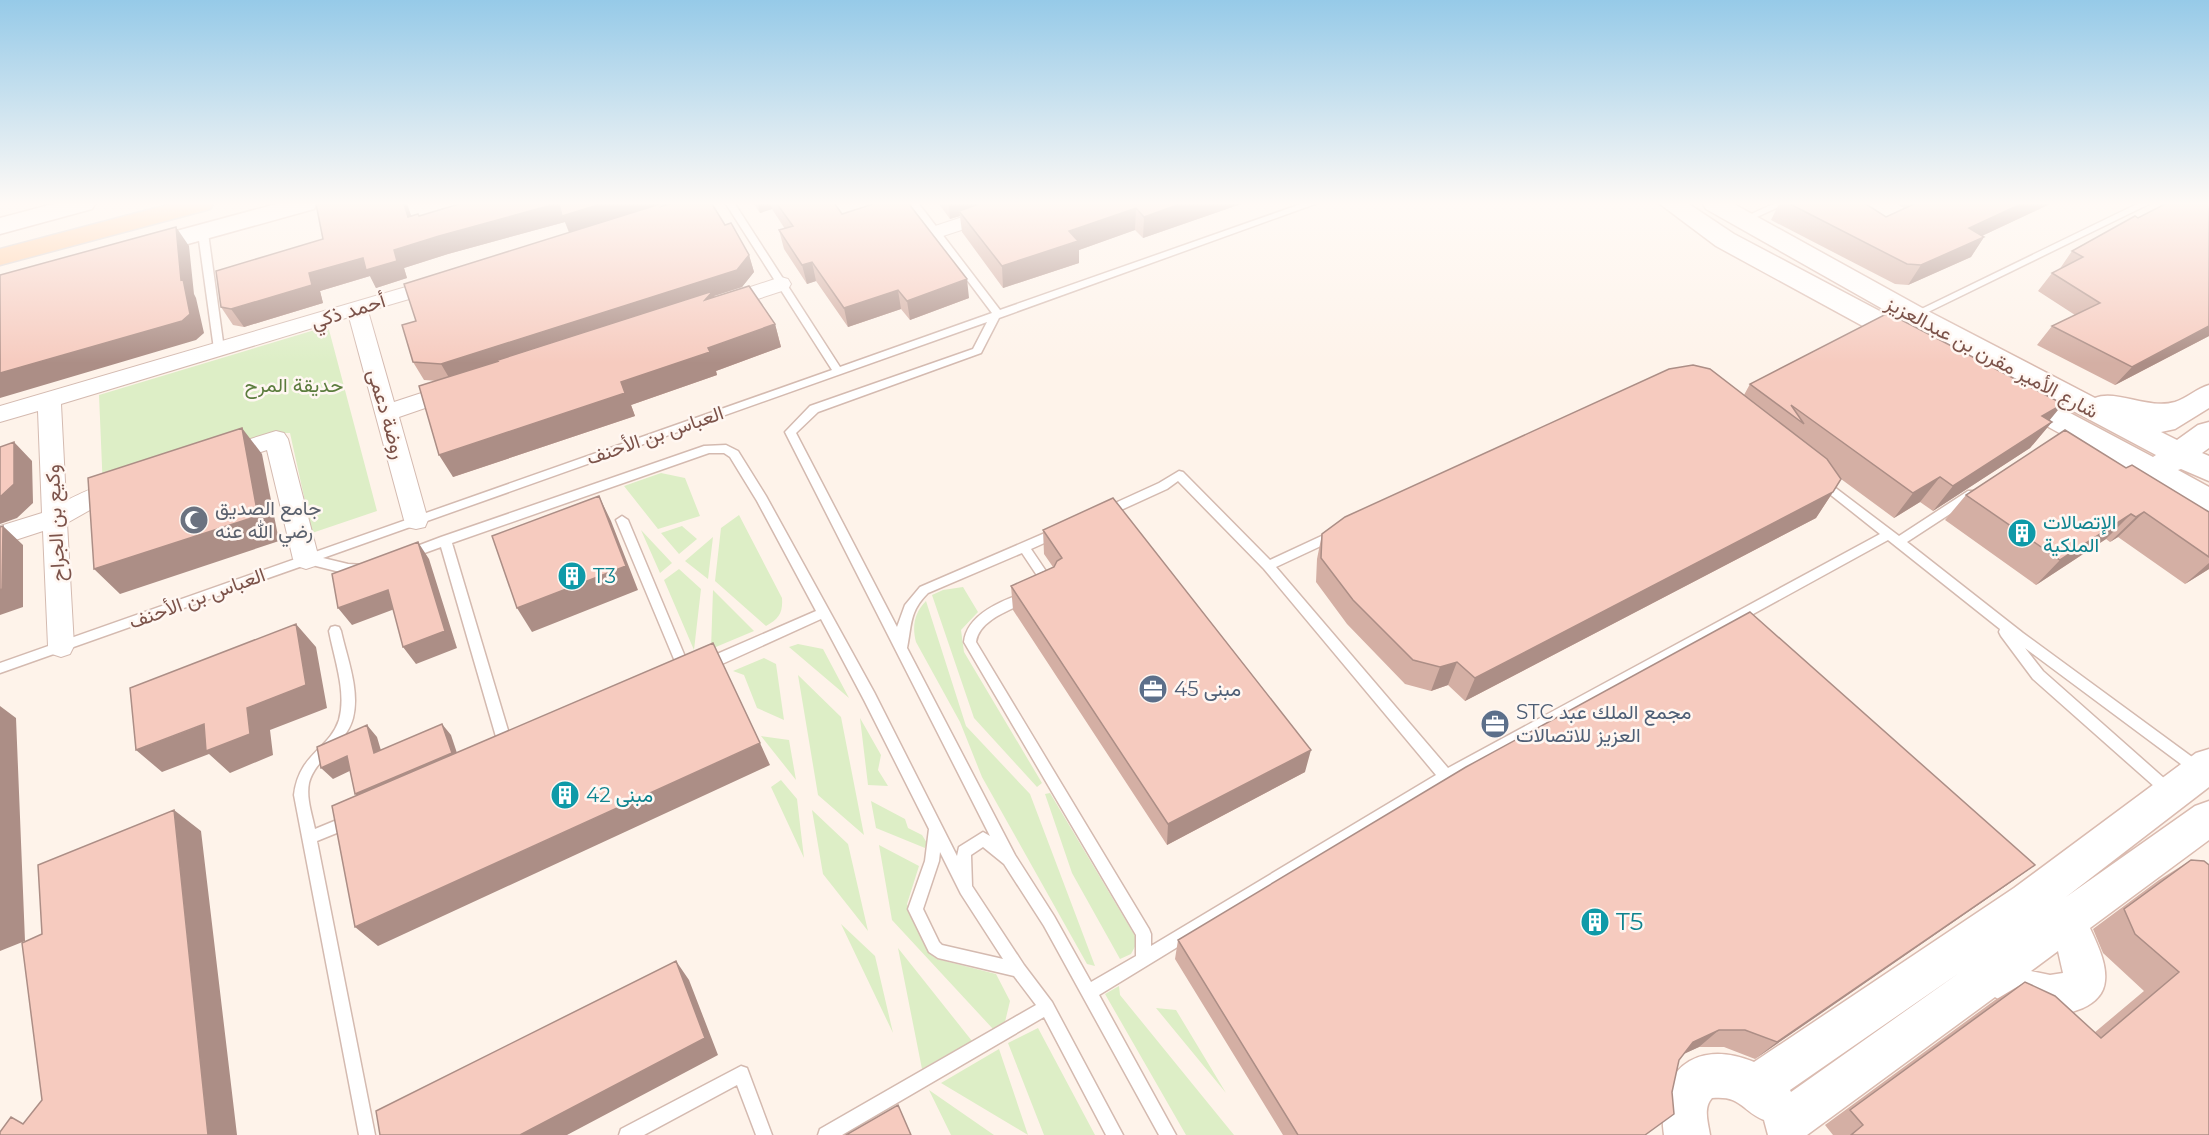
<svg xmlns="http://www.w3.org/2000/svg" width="2209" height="1135" viewBox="0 0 2209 1135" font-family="Montserrat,Vazirmatn,sans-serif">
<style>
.green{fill:#ddeec6}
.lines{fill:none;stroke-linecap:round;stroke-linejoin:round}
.lane-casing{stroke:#d4bab0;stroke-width:3}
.street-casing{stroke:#d4bab0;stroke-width:2}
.secondary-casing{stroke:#dabbb0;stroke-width:3}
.primary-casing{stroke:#dacfcc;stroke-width:3}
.lane{fill:#fff;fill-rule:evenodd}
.street{fill:#fff;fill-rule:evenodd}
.secondary{fill:#fff;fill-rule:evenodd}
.primary{fill:#ffcba0;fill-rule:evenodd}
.wall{fill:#d4afa4}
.shaded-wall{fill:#ac8e86}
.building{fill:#f6cbbf;stroke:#ac8e86;stroke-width:1.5}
.labels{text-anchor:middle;stroke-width:5;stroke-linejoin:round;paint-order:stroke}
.street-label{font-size:20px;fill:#7c534a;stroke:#fff7f2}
.park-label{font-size:20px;fill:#5b7c3d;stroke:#fff7f2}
.worship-label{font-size:20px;fill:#5b616d;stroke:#fff7f2;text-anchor:start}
.culture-label{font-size:20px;fill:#0d838f;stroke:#fff7f2;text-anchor:start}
.service-label{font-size:20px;fill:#4e5e75;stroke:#fff7f2;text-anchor:start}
.near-culture-label{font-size:24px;fill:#0d838f;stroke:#fff7f2;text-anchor:start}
</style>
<rect width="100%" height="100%" fill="#fef3ea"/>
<!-- green -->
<path class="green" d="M328,326l49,185 -65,22 -22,-100h-14l-173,57 -4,-95z
M661,473l24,5 15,38 -42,13 -34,-43z
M739,515l43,83c1,15 -3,21 -16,28l-51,-45 6,-53z
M682,526l15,13 -18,15 -18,-21z
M641,530l31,33 -12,10z
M713,537l-5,42 -23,-18z
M679,569l22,20 -7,61 -30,-70z
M963,587l15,25 -17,18 3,22 78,131 -5,4 -63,-69 -42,-123 11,-5z
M713,590l41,41 -43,18z
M926,601l40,125 64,68 65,172 -8,-2 -105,-187 -22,-55 -44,-80c-4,-15 -2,-29 10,-41z
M798,644l25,5 26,49 -60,-51z
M764,658l12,6 8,56 -27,-12 -13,-33 -11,-4z
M798,675l43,42 23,118 -46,-40z
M860,718l21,37 -3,15 10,16 -20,-1z
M761,736l28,4 7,40z
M781,780l16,19 7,59 -33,-71z
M1050,793l88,148 -7,13 -11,5 -48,-86 -27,-79z
M871,801l34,18 3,9 14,7 5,8 -2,5 -49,-20z
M812,810l36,34 20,87 -45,-57z
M879,845l40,21 -12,38 22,49 8,6 59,15 14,27 -5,21 -12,7 -101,-109z
M841,924l34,32 18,77z
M898,948l74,93 -50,28z
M1119,986l1,9 114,140h-48l-81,-141z
M1156,1008l20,2 50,83z
M1038,1028l57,107h-51l-36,-92z
M999,1049l29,86 -87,-52z
M929,1090l65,45h-43z"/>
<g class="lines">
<!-- lane casing -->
<g class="lane-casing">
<path id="lane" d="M726,204h9l105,163 152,-54 -82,-109h9l81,106 301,-106h14l-316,114 -18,35 -163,59 -22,21 101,194 8,-22 15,-18 132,-57 4,-1 6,4 -2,3 -29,13 23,34 2,3 -2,3h-8l-24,-36 -94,40c-19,19 -16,31 -21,55l108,207 39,61 37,66 45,-26v-21l-172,-293c3,-28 39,-42 63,-50l4,2 2,3 -2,3c-18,9 -52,19 -55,42l173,287 2,5v12l285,-171 -172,-206 -86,-88 -11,8 -57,26h-8l-2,-3 2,-3 57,-26 20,-12 4,1 87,88 60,-28h8l2,3 -2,3 -62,29 172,201 432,-234 -63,-50 -2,-3 6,-4 78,59 69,-45h8l2,3 -2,3 -69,45 116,91 180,132 2,4 -2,4 -5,2 -5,-2 -168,-125 18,23 131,116 2,4 -2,4 -5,2 -5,-2 -131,-116 -32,-43 -2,-4 1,-3 -112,-89 -437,240 -352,215 77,140h-17l-115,-209 -40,-62 -21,-17 -12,8 1,31 52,79 28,37 71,133h-17l-62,-118 -202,118h-24l2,-6 216,-124 -22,-29 -76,-18 -9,-6 -21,-43 17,-48 4,-32 -65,-129 -43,-81 -110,50 -5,1 -5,-1 -1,-4 1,-4 115,-50 -59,-110 -27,-44 -6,-4h-15l-257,90 61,204 -2,4 -5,2 -5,-2 -2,-4 -58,-200 -33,12 -4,-2 -2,-3 2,-3 37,-14 263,-91 22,-1 12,6 28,45 108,196 83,164 2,-9 24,-15 7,4 -205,-404 25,-26 163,-57 14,-27 -664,236 25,6 16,1 2,3 -2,3 -16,3 -40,-10 -308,109v-10l832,-293zM940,852l21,42 42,65 -61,-14 -3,-3 -16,-33 16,-48z
M1773,204h12l-41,19 -3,1 -5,-3z
M2137,204h12l-231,113h-8l-1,-2z
M203,230l5,3 16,116 -5,3 -5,-3 -16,-116z
M622,516l6,4 63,151 -1,4 -5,1 -5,-1 -1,-4 -63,-151z
M335,626l4,1 2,4c6,27 19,59 12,87 -7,27 -38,40 -44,65 -3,15 3,31 6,46l34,-14 5,1 2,5 -2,5 -37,15 58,294h-16l-65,-340c5,-42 35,-45 45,-75 8,-28 -5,-62 -10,-89l2,-4z
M741,1066l6,2 25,67h-16l-19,-50 -93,50h-25l2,-6z"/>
</g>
<!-- street casing -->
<g class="street-casing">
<path id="street" d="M1002,204h29l-2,4 -86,28h-14l-3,-4 3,-4z
M440,277l7,1 3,5 -3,5 -79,23 26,91 61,-20 8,3 3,5 -3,5 -64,22 29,103 -3,7 -9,2 -9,-2 -3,-7 -55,-203 -288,87 5,97c17,-9 47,-24 66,-18l3,6 -3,6 -35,11 -30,17 7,123 -4,8 -9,3 -9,-3 -4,-8 -5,-115 -43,14v-19l42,-13 -4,-102 -38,11v-16z
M781,277l7,2 3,5 -3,5 -67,22 -7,-2 -3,-5 3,-5z
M276,431l8,2 4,6 31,120 -4,7 -9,3 -9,-3 -4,-7 -26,-109 -44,14 -8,-2 -4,-6 4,-6z"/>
</g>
<!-- secondary casing -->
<g class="secondary-casing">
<path id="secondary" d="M53,204h42l-3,5 -92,25v-16z
M276,204h41l-3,5 -173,48 -9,-2 -4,-6 4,-6z
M1660,204h29l45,30 189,100 4,7 -4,7 -10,2 -10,-2 -187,-102z
M1703,204h31l190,105 171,89c21,-9 53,12 80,4 12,-4 21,-13 34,-17v23l-34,21 -14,3 16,8 21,-15 11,-3v26l-7,5 7,3v25l-28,-12 -3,1 31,17v26l-11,-4 -195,-107 -5,-7 5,-7 10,-3 10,3 130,69 3,-2 -252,-134 -198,-112z
M2209,749v38l-143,110 129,-91 14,-5v39l-119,88c7,16 17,35 15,53 -1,13 -11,22 -22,27 -35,14 -57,8 -88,-11l-188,138h-39l-4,-15c-22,-9 -23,-25 -52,-22 -9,10 -4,24 -2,37h-46c-9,-62 29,-98 90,-73l260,-174 182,-135zM2058,951l5,22 -13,2 -19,-4zM1959,973l-168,119 -1,-2z"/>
</g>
<!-- primary casing -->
<g class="primary-casing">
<path id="primary" d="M171,204h42l-3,5 -210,56v-16z"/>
</g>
<!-- lane -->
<use href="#lane" class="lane"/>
<!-- street -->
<use href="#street" class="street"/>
<!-- secondary -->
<use href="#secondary" class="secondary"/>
<!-- primary -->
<use href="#primary" class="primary"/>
</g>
<!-- wall -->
<path class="wall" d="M316,204h91l4,12h8l40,-12h207l59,21 24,30 5,17 -12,15 -28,9 1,1 60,27 6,23 -65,24 1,4 -86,30 4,11 -182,61 -15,-96 -14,-1 -11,-18 3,-41 153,-88 -4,-11 -117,32 -44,14 3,10 -31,10 -6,-12 -50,15 3,12 -79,24 -11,-2 -12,-18 102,-68z
M754,204h81l7,10 127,84 -59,22 -9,-11 -53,18 -32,-46 -9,3 -23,-35 -5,-19 6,-1 -13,-20 -12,4z
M939,204h302l-98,34 -8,-8 -56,20v13l-76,25 -41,-56 -2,-16 -10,3z
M1779,204h87l20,13 18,-9 -7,-4h153l-68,32 2,1 -13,20 -63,28 -13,-1 -124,-64z
M2209,204v132l-94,49 -78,-40 15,-19 23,-11 -37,-24 14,-18 7,-3 13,-19 66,-33z
M1750,384l299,37 3,1 -22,26 -97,63 -13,-9 -26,16 -53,-39 -8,13 -17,26 -351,183 -17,-16 -17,6 -26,-7 -58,-60 -31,-42 1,-23 5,-25 422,-139z
M2126,468l83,44v57l-24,15 -67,-47 -8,5 -4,-3 -70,46 -91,-65 21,-25z
M1043,530l262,242 -138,73 -154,-235 -2,-24 42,-19 -9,-13z
M2191,860l18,275h-376l-8,-10 170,-125 30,-18 69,51 50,-42 -41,-38 -10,-24 66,-49z
M2035,865l-28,20 -252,174 -31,-12h-25l-16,7 -4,6 -7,32 -27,43h-362l-108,-176 3,-19z"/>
<!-- shaded-wall -->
<path class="shaded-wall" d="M404,204h3l11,31 -10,-18z
M555,204h111l5,16 -101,14 -5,-12 -117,32 -44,14 3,10 -31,10 -6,-12 -50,15 3,12 -79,24 -13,-18 78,-36 85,-23 45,-14z
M758,204h13l1,5 -12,4z
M949,204h45l-35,7 1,5 -10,3z
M1180,204h61l-98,34 1,-21z
M2021,204h29l-94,44 13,-20z
M1136,208l-1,22 -56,20v13l-76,25 -1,-22 67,-35z
M176,227l13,19 5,48 2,4 8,35 -8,7 -196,58v-25l181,-93z
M1984,237l-13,20 -63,28 13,-20z
M749,255l5,17 -12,15 -28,9 6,18 -221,47h-4l2,5 -46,15 -10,-17z
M812,262l4,19 -9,3 -5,-19z
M967,279l2,19 -59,22 -3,-19z
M898,290l3,19 -53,18 -4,-19z
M775,324l6,23 -65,24 1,4 -86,30 4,11 -182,61 -14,-22 269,-107z
M2209,326v10l-94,49 17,-18z
M2063,404l-19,23 8,-5 -22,26 -97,63 20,-25 89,-70z
M242,428l20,26 17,87 -159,53 -26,-25z
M14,442l18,19 1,42 -16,15 -17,6v-27z
M1940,477l-20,25 -26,16 19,-25z
M1833,492l-17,26 -351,183 10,-23z
M599,496l12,25 27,69 -106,42 -15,-24z
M2144,512l-26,25 -8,5 26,-25z
M2131,514l-25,25 -70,46 24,-25z
M3,526l20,19v62l-23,8v-25z
M418,542l11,17 28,89 -41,16 -13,-17z
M2209,563v6l-24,15z
M388,590l12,17 -48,18 -14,-17z
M296,624l20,23 11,61 -57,22 3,25 -43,18 -21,-19 -47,18 -26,-22 111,-42z
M1457,662l-9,23 -17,6 9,-24z
M0,706l16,12 9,223 -25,10z
M442,724l9,11 10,30 -94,40 -12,-11z
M367,725l10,12 8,27 -11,-11z
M760,743l10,22 -392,181 -23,-19z
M1311,750l-6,22 -138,73 1,-21z
M347,756l11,11 -25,12 -12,-11z
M174,810l27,21 36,304h-29z
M2035,865l-28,20 -252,174 22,-17z
M676,961l13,19 29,75 -151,80h-47z
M1719,1030l-20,17 -26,12 20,-17z"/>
<!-- building -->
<path class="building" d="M316,204h88l4,13 10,-3 1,2 40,-12h96l-116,32 -45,14 3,11 -31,9 -3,-12 -54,15 3,12 -81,24 -10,-2 -5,-36 107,-32z
M559,204h42l-39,12z
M660,204h4l-2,2 8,-2h42l13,21 6,-2 18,32 -12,15 -296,94 -28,-2 -11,-37 14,-4 -12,-37z
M777,204h58l7,10 31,-10h36l58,75 -60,22 -9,-11 -54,18 -32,-46 -10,3 -23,-35 14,-4z
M979,204h201l-36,13 -8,-9 -67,23 9,10 -76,25 -43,-55z
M1790,204h76l20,13 28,-13h107l-52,24 15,9 -63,28 -14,-1z
M2165,204h44v122l-77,41 -80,-41 48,-23 -48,-30 31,-16 -11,-6 63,-35 3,2z
M176,227l5,53 2,-1 7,35 -8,7 -182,52v-98z
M749,286l26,38 -67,24 2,4 -89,30 4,11 -186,62 -20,-69 80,-25h-4l218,-70 -8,9z
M1888,313l175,91 -21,12 10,6 -99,64 -13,-9 -27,16 -122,-88 13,19 -54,-40z
M1693,365l17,4 117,90 14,20 -8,13 -358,186 -18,-16 -17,5 -27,-7 -60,-60 -32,-42 1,-24 23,-17 324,-148z
M242,428l16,88 -164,53 -6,-91z
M2065,430l61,38 6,-3 77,47v45l-65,-45 -8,5 -5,-3 -71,46 -94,-65z
M14,442v42l-14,13v-50z
M599,496l27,70 -109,42 -25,-72z
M1113,498l198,252 -143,74 -157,-238 43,-19 3,-6 5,-3 -19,-28z
M3,526l-1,63 -2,1v-63z
M418,542l27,89 -42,16 -15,-57 -50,18 -6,-34z
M1750,612l285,253 -258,177 -32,-12h-26l-26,12 -14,18 -7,32 2,22 -29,21h-347l-120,-195 288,-173z
M296,624l10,61 -59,23 3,26 -44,17 -2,-27 -68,26 -6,-62z
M713,643l47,100 -405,184 -23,-121z
M442,724l10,29 -97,41 -8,-38 -26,12 -4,-21 50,-22 7,28z
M174,810l34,325h-208v-3l11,-15 12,7 19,-24 -20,-157 20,-9 -4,-69z
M2191,860l13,1 5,4v270h-358l12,-10 -13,-15 175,-128 30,14 46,42 78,-66 -44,-38 -11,-25z
M676,961l29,77 -185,97h-140l-4,-24z
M898,1105l13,30h-65z"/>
<!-- sky -->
<linearGradient id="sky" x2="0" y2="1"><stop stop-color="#96cae8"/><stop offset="0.56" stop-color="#fffaf6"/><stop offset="1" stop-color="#fffaf6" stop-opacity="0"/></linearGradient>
<rect width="2209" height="363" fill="url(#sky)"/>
<!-- icons -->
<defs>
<g id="mosque-disc" transform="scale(1.5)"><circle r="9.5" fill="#6b7280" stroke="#fff7f2"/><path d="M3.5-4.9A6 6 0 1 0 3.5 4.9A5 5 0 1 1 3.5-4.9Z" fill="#fff"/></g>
<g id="building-disc" transform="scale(1.5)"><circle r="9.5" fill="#0f9aa8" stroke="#fff7f2"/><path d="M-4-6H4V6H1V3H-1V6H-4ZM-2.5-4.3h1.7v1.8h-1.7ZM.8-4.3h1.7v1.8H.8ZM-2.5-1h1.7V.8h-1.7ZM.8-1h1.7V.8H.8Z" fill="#fff"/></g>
<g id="office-disc" transform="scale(1.5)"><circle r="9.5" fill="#5c6f8a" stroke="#fff7f2"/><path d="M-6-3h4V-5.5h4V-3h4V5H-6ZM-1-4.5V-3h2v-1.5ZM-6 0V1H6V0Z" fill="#fff"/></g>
</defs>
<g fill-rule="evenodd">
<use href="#mosque-disc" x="194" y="520"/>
<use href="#building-disc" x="2022" y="533"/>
<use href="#building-disc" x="572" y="576"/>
<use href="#office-disc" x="1153" y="689"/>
<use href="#office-disc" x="1495" y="724"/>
<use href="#building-disc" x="565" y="795"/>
<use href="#building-disc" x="1595" y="922"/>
</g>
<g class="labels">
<!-- street labels -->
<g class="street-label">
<text transform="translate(348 311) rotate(-17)" y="7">أحمد ذكي</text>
<text transform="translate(1992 357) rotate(28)" y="7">شارع الأمير مقرن بن عبدالعزيز</text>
<text transform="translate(387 414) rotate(74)" y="7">روضة دعمى</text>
<text transform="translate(655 435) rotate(-19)" y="7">العباس بن الأحنف</text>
<text transform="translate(55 523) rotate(-93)" y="7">وكيع بن الجراح</text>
<text transform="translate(197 598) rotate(-20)" y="7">العباس بن الأحنف</text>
</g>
<!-- park labels -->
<g class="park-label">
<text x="294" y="392">حديقة المرح</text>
</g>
<!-- worship labels -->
<g class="worship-label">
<text x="215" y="515">جامع الصديق<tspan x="215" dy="23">رضي الله عنه</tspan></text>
</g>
<!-- culture labels -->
<g class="culture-label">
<text x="2043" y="529">الإتصالات<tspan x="2043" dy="23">الملكية</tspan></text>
<text x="593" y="583">T3</text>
<text x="586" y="802">مبنى 42</text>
</g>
<!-- service labels -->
<g class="service-label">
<text x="1174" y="696">مبنى 45</text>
<text x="1516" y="719">STC مجمع الملك عبد<tspan x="1516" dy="23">العزيز للاتصالات</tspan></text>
</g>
<!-- near-culture labels -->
<g class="near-culture-label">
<text x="1616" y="930">T5</text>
</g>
</g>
</svg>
